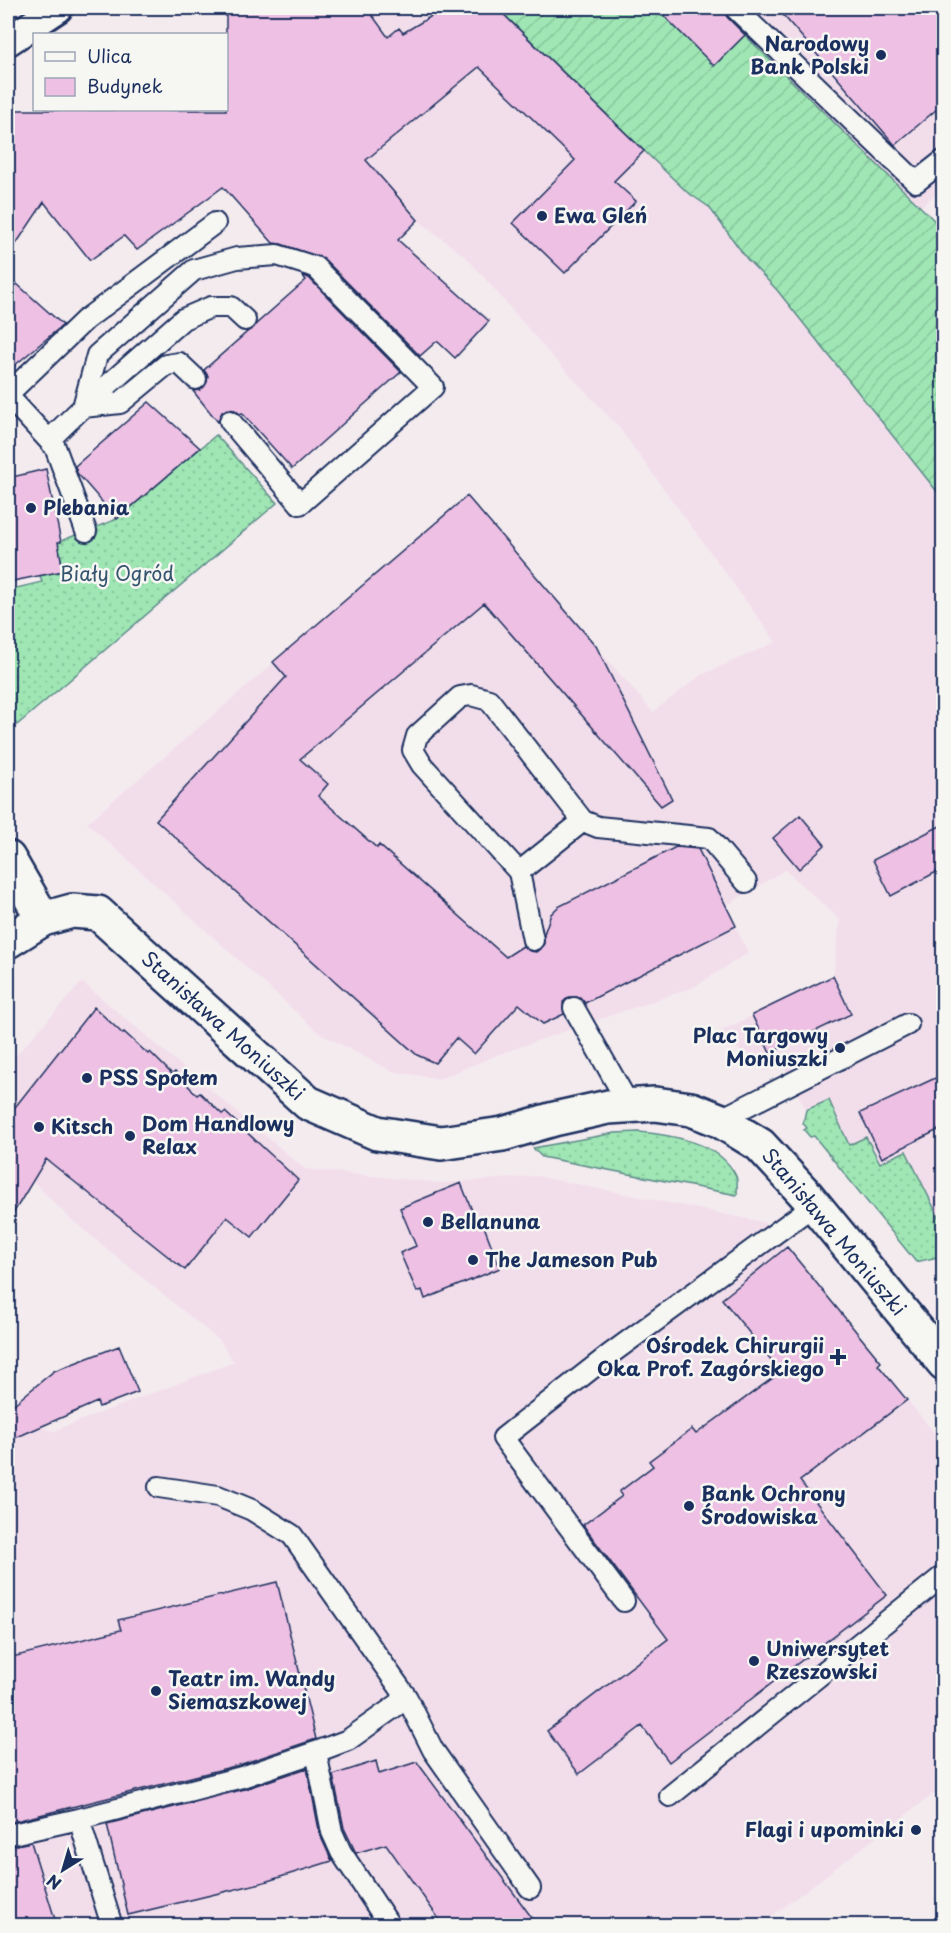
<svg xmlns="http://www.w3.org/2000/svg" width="951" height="1933" viewBox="0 0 951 1933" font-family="'Playpen Sans',sans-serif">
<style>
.built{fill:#f2deeb}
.grass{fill:url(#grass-dots);stroke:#5d8a89;stroke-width:1.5}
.garden{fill:url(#garden-furrows);stroke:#5d8a89;stroke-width:1.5}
.building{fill:#eec0e3;stroke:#1b2f5e;stroke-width:1.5}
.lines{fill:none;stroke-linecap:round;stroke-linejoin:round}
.service-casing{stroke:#1b2f5e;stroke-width:24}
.pedestrian-casing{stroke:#1b2f5e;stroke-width:33}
.minor-casing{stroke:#1b2f5e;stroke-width:38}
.service{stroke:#f6f6f2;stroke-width:20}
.pedestrian{stroke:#f6f6f2;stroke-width:28}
.minor{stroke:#f6f6f2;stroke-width:33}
.poi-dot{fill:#1b2f5e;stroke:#f6f6f2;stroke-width:2}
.labels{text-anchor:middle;stroke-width:5;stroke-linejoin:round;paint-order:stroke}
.poi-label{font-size:20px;font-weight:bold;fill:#1b2f5e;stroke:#f6f6f2;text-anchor:start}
.park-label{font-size:20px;fill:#35546f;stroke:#f6f6f2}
.street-label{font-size:20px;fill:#1b2f5e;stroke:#f6f6f2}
</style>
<defs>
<pattern id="grass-dots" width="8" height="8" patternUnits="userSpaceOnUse" patternTransform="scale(1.5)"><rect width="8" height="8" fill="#9fe6b4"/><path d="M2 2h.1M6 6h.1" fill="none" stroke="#88c69d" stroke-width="1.8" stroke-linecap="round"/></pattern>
<pattern id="garden-furrows" width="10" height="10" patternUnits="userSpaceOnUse" patternTransform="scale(1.5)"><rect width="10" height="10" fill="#9fe6b4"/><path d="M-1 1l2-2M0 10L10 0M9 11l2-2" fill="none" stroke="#88c69d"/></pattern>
</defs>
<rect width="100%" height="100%" fill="#f4ebef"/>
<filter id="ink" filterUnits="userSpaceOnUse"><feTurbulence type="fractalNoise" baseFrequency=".0167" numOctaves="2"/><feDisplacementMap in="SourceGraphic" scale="12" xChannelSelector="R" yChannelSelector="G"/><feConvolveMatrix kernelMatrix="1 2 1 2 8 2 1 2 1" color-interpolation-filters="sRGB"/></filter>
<g filter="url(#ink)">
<!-- built -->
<path class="built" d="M232,8h265l147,143 43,41 22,15 38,52 30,31 166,209v727l-37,-75 -26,12 -31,-18 -20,-45 -23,10 -24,-46 -16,7 -49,-38 116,-57 7,-56 -55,-50 -59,36 22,47 -54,34 -192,66 -63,26 -48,-8 -72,-38 -232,-210 270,-231 170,-25 126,145 48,-37 75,-33 -159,-217 -68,-72 -81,-94 -50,-39z
M717,8h226v180l-22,19z
M82,982l223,187 136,14 96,-7 226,46 24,25 94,115 -3,3 65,78v344l-183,138h-752v-484l33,-14 12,4 181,-69 -14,-21 -152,-124 -35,-36 -25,-16v-101z"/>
<!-- grass -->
<path class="grass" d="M216,435l61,68 -260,222 -9,-12v-123l34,-8 -2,-6 23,-5 -5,-29 59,-23z
M829,1100l20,45 17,-8 14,26 26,-12 37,75v30l-27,6 -102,-126 -4,1 -6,-7 3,-2 -4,-5 3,-13z
M639,1132c33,3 81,10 97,44 2,5 1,14 1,19l-195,-38 -9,-9 82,-15z"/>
<!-- garden -->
<path class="garden" d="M497,8h220l226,221v270l-166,-209 -30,-31 -38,-52 -22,-15 -22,-21z"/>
<!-- building -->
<path class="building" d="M226,8h141l21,29 11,-9 4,5 42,-25h52l147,143 -30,30 22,20 -71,72 -52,-50 62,-63 -96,-93 -113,93 52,60 -20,20 91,81 -34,37 -18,-17 -17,15 -96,-97 -43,-15 -8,-1 -50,-56 -86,63 -13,-14 -34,24 -46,-58 -36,54v-146h218z
M656,8h67l4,9 18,18 -31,31z
M777,8h167v95l-49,42z
M302,275l7,3 92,94 -109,97 -50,-56 -2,1 -5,-4 -8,-1 -5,3 -4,10 -25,-31 7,-1 7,-8 1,-6 -4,-6 102,-90z
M8,276l55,49 -55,46z
M149,402l51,46 -83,71 -40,-46 -2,-7z
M46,469l15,73h-3l5,29 -55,11v-104z
M467,496l129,150 76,153 -11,7 -177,-203 -184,156 28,25 -10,12 59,52 2,-3 127,112 17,-11 7,5 6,1 5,-3 3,-6v-9l7,-20 7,-7 118,-60 22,2 38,77 -151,77 -5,-6h-11l-6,5 1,12 -21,10 -24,-20 -45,50 -18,-16 -21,25 -18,-8 -261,-235 130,-143 -13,-15z
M800,815l25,30 -26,24 -26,-31z
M944,824v44l-53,28 -18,-36z
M833,976l18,38 -81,39 -18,-38z
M94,1007l29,27 1,-2 24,22 2,-2 22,22 3,-2 22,23 3,-2 22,21 3,-2 73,68 -46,57 -25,-20 -42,53 -139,-111 -38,63v-106z
M944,1074v53l-62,31 -22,-45z
M461,1183l16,40 5,-2 18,47 -75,31 -3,-9 -5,2 -17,-39 16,-7 -16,-38z
M787,1247l94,115 -3,3 29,35 -107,81 87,114 -218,167 -27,-36 -63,48 -32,-43 121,-92 -85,-114 39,-29 -3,-4 34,-26 -4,-5 20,-15 23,-17 4,5 85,-62 -59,-73z
M119,1346l19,46 -39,15 -2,-5 -89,39v-32l46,-38z
M277,1582l39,157 -77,26 -231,58v-165l113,-28 -3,-10z
M376,1761l3,13 38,-12 121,164h-94l-58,-82 -30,9 -12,-25 -11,-53z
M307,1768l13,67 12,26 -71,22 -133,32 -21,-91 138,-35z
M31,1842l26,84h-49v-79z"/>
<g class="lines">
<!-- service casing -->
<g class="service-casing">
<path id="service" d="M735,8l181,174 28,-22
M8,394l77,-74 130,-97
M8,396l47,51 31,84
M83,407l100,-88 28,-12h20l14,13
M83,407l37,-4 46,-38 13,-2 17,16
M49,440l34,-33 14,-52 97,-85 43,-12 40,-3 38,12 118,120 -133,117 -70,-83
M519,872l64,-51
M533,940l-14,-68 -97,-107 -9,-15 4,-14 43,-39 11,-2 18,5 94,121 15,6 111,11 37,44
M574,1008l55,97
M719,1120l189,-96
M159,1487l59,9 34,14 40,25 115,163 26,52 97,138
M624,1601l-121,-163 106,-83 205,-150
M316,1752l16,80 9,20 49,74
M670,1796l274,-221
M79,1819l33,107
M8,1835l71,-16 163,-42 74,-25 32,-12 59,-42"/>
</g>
<!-- pedestrian casing -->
<g class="pedestrian-casing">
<path id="pedestrian" d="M8,41l50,-33"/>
</g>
<!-- minor casing -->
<g class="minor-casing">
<path id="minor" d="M8,858l35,61
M8,941l35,-22 29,-8 26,2 210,190 69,30 64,10 62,-9 51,-15 54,-12 47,-3 36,5 28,11 41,25 48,52 136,166"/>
</g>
<!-- service -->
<use href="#service" class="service"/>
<!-- pedestrian -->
<use href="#pedestrian" class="pedestrian"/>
<!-- minor -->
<use href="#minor" class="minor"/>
</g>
</g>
<!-- markers -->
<g class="poi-dot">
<circle cx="881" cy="55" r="6"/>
<circle cx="542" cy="216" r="6"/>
<circle cx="31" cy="508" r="6"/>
<circle cx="840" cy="1048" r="6"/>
<circle cx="87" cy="1078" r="6"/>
<circle cx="39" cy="1127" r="6"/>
<circle cx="130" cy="1136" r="6"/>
<circle cx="428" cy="1222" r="6"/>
<circle cx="473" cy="1260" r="6"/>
<path d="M835 1348h6v6h6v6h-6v6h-6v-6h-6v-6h6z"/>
<circle cx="689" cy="1506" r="6"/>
<circle cx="754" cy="1661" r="6"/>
<circle cx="156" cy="1691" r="6"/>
<circle cx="916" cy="1830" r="6"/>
</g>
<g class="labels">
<!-- poi labels -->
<g class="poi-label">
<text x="869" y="51" text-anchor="end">Narodowy<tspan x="869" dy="23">Bank Polski</tspan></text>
<text x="554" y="223">Ewa Gleń</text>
<text x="43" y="515">Plebania</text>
<text x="828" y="1043" text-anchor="end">Plac Targowy<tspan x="828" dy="23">Moniuszki</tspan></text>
<text x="99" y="1085">PSS Społem</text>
<text x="142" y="1131">Dom Handlowy<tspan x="142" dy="23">Relax</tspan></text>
<text x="51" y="1134">Kitsch</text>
<text x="440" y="1229">Bellanuna</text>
<text x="485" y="1267">The Jameson Pub</text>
<text x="824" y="1353" text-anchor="end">Ośrodek Chirurgii<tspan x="824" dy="23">Oka Prof. Zagórskiego</tspan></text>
<text x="701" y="1501">Bank Ochrony<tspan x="701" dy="23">Środowiska</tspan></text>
<text x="766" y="1656">Uniwersytet<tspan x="766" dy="23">Rzeszowski</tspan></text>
<text x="168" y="1686">Teatr im. Wandy<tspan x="168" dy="23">Siemaszkowej</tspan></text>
<text x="904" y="1837" text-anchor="end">Flagi i upominki</text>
</g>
<!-- park labels -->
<g class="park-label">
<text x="117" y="581">Biały Ogród</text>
</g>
<!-- street labels -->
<g class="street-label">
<text transform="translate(223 1026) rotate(42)" y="7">Stanisława Moniuszki</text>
<text transform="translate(834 1232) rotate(50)" y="7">Stanisława Moniuszki</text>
</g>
</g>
<!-- margin -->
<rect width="951" height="1933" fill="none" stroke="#f6f6f2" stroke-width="30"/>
<rect x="15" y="15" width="921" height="1903" fill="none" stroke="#1b2f5e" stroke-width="2" filter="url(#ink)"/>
<!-- legend -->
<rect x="33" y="33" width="195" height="78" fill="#f6f6f2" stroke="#9ea6b7" stroke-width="1.5"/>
<rect x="45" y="52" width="30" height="9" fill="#f6f6f2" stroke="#9ea6b7" stroke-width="1.5"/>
<text x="87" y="63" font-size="18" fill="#1b2f5e">Ulica</text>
<rect x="45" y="78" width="30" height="18" fill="#eec0e3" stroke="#9ea6b7" stroke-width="1.5"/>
<text x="87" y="93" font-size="18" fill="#1b2f5e">Budynek</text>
<!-- north arrow -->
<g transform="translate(63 1870) rotate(217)" stroke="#f6f6f2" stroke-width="4.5" paint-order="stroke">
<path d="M0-4.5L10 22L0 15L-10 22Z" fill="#1b2f5e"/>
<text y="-9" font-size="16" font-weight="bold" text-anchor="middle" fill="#1b2f5e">N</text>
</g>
</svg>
